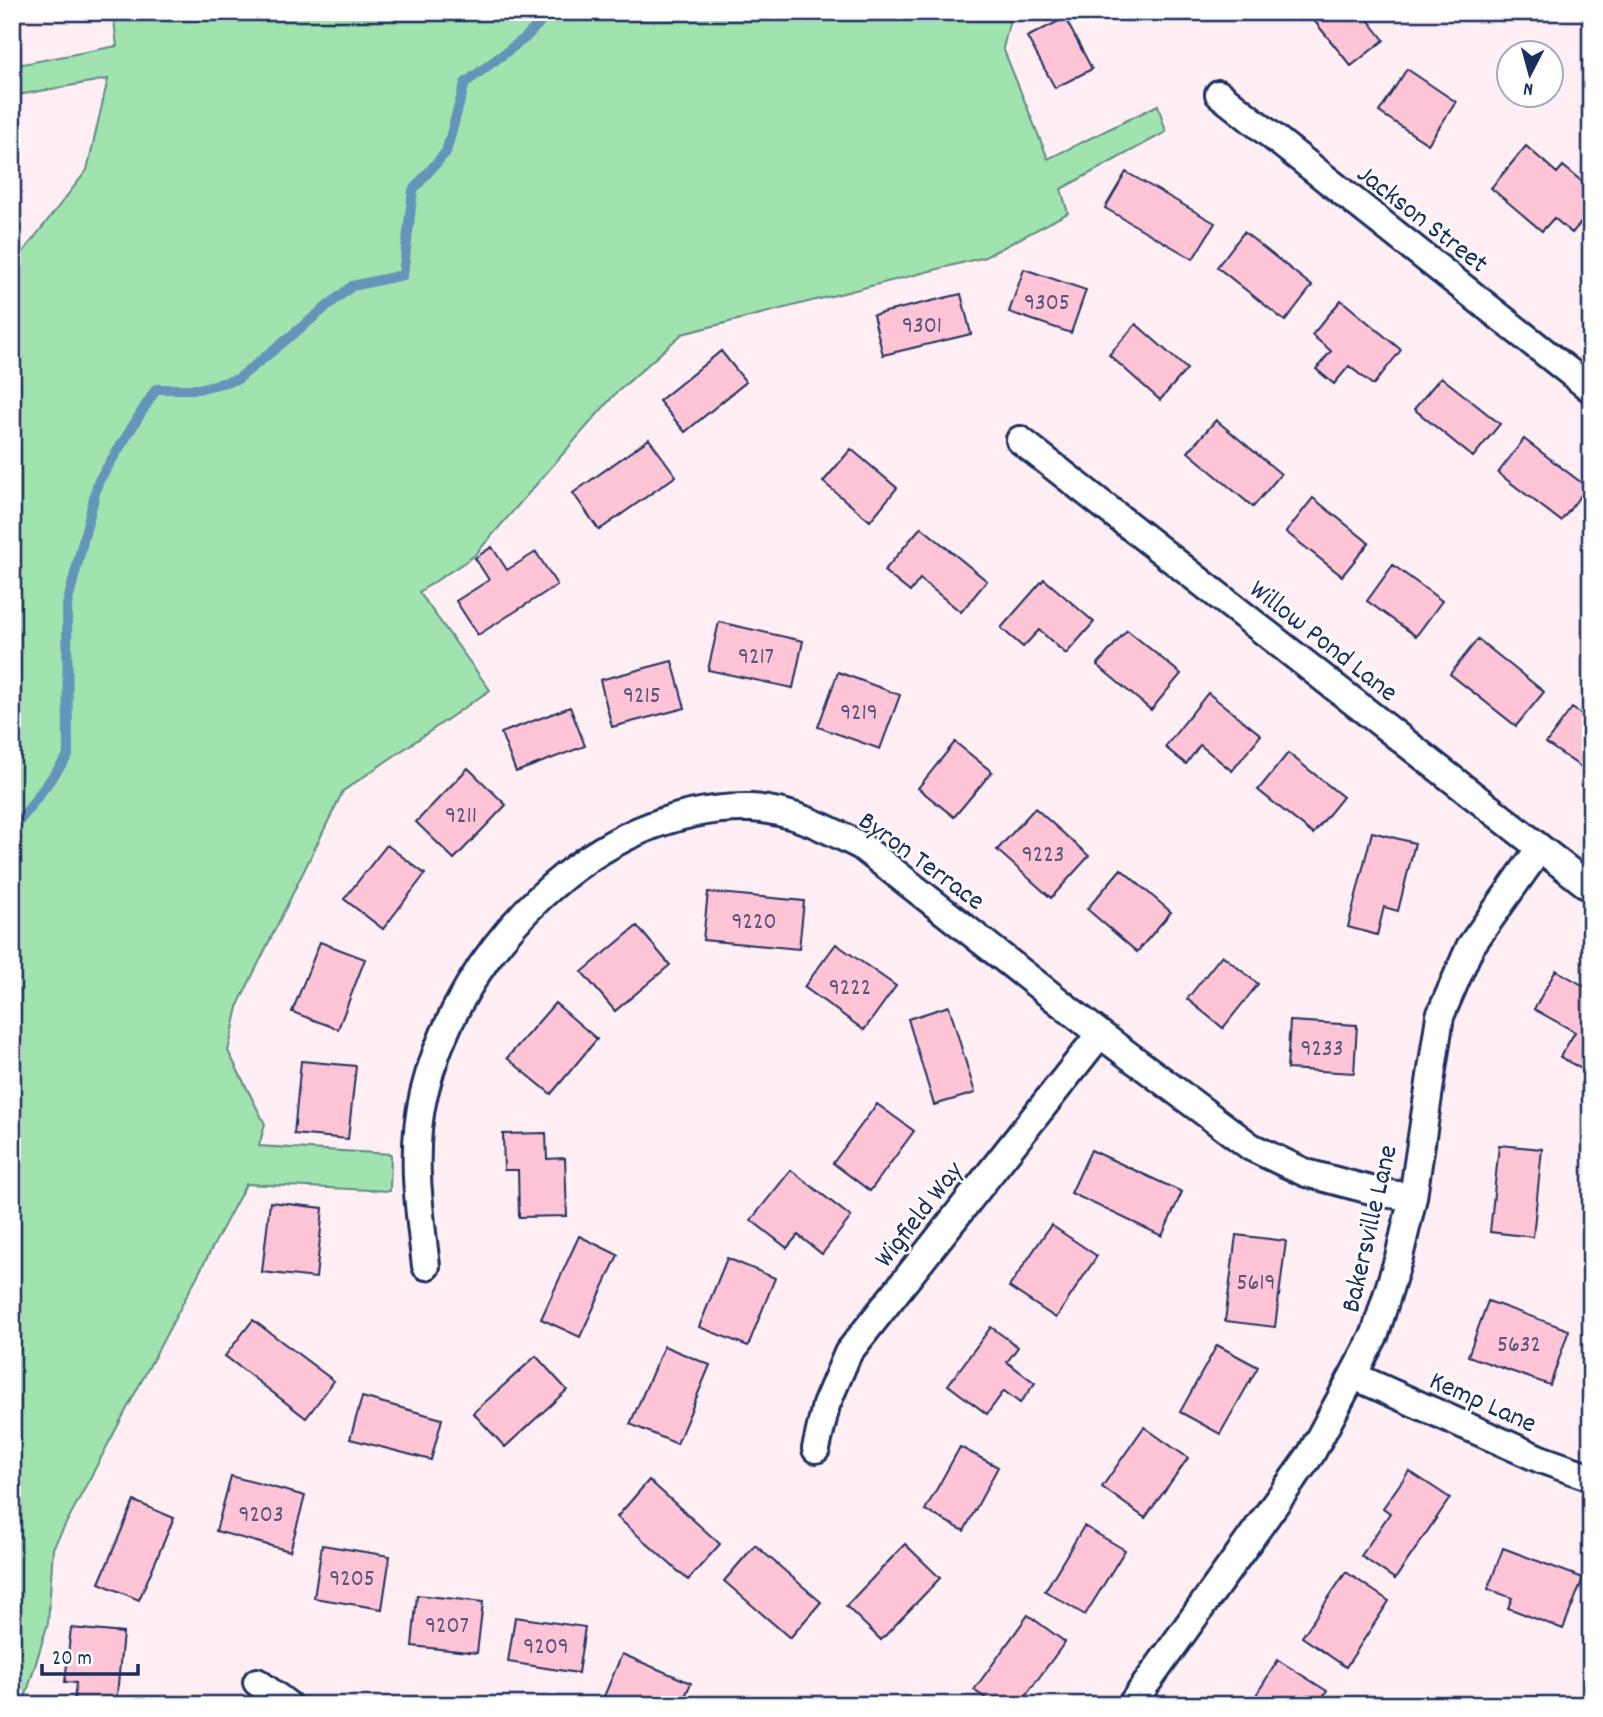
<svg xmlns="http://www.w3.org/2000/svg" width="1603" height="1717" viewBox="0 0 1603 1717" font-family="Dekko,sans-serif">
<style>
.green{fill:#a0e3ae;stroke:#5e8986;stroke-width:2}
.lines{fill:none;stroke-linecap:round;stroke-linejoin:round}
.stream{stroke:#6594ba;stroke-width:10}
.building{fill:#ffc5d7;stroke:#1b2f5e;stroke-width:2}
.minor-casing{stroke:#1b2f5e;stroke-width:32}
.minor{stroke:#fff;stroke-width:26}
.labels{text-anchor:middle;stroke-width:5;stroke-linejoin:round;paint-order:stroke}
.number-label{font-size:24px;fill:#54547c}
.street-label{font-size:28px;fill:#1b2f5e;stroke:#fff}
</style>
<rect width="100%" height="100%" fill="#ffeef3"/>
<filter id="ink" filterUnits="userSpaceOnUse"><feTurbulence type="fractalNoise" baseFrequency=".0143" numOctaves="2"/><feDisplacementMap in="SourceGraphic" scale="14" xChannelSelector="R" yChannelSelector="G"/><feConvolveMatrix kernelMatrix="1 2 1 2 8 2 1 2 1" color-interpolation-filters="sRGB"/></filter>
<g filter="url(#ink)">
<!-- green -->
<path class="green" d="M113,12h899l-9,36 45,111 110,-54 8,27 -105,57 7,24 -83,44 -303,77 -67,60 -141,162 -55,36 71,98 -147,101 -104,212 -11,48 37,73 -6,22 132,8 -1,37 -144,-7 -193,364 -5,75 -25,82h-11v-1439l75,-96 21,-91 -96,17v-30l105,-20z"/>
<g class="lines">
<!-- stream -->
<path class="stream" d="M12,831l56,-75 -1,-151 31,-123 58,-93h42l40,-10 114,-93 51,-11 10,-85 33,-38 19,-69 60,-45 25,-26"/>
</g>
<!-- building -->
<path class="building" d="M1307,12h55l22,28 -33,26z
M1065,18l27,51 -37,19 -28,-51z
M1407,69l49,33 -28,42 -49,-32z
M1526,146l31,27 6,-7 28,23v22l-19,22 -18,-15 -12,13 -51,-43z
M1126,172l89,51 -22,36 -88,-51z
M1244,232l68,54 -27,35 -68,-54z
M1024,269l62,21 -15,43 -62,-21z
M961,294l10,40 -88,21 -10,-40z
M1341,300l60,50 -28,35 -24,-19 -15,18 -18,-15 15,-18 -19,-16z
M1136,324l51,45 -27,31 -51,-45z
M721,351l25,31 -61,50 -26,-31z
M1441,377l59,47 -27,33 -59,-48z
M1216,420l65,54 -28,33 -65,-55z
M649,439l27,37 -77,54 -26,-37z
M1524,439l63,48 -26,34 -63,-48z
M851,449l46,39 -27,33 -47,-39z
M1313,498l56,45 -27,33 -56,-44z
M921,527l66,54 -26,31 -41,-33 -10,13 -26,-21z
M492,547l15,23 29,-18 21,33 -79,50 -22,-34 33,-21 -14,-22z
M1393,565l49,36 -26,35 -49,-35z
M1044,579l50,43 -28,32 -27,-24 -16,17 -22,-19z
M719,622l84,19 -10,47 -85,-18z
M1127,630l54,44 -30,36 -54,-45z
M1478,639l66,53 -28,34 -66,-52z
M672,661l13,47 -73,19 -12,-47z
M838,672l62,23 -20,54 -62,-22z
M1208,693l53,42 -29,36 -32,-26 -14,19 -21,-17z
M570,707l15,39 -69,26 -15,-39z
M1572,708l19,13v53l-45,-31z
M955,742l37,30 -38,45 -36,-29z
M1288,753l55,44 -30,37 -55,-44z
M468,768l38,37 -52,54 -38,-37z
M1035,808l54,48 -38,42 -54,-48z
M1372,832l43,11 -17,68 -14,-4 -7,28 -29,-8z
M387,845l38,29 -42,55 -39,-30z
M1121,869l50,43 -34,40 -50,-43z
M708,892l96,9 -5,48 -96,-9z
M637,926l33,39 -55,46 -33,-39z
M320,942l45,17 -27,70 -46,-17z
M836,944l60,42 -32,44 -60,-43z
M1222,955l36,29 -35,44 -36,-29z
M1556,970l35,20 -2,83 -29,-16 15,-25 -41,-23z
M555,1003l42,36 -46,55 -44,-36z
M949,1006l26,87 -41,12 -26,-86z
M1290,1021l67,4 -3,48 -67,-4z
M301,1061l55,5 -8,73 -54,-5z
M877,1104l37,27 -44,60 -37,-28z
M546,1133l1,26 18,-1 2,58 -48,1 -1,-47h-14l-1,-36z
M1499,1145l43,4 -9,88 -43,-5z
M1091,1150l91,42 -20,44 -91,-43z
M791,1170l60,47 -29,37 -24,-19 -11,13 -36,-28z
M270,1202l53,6 -7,70 -54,-6z
M1051,1225l46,31 -41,62 -47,-31z
M1236,1235l50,6 -11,86 -50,-6z
M579,1236l39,19 -38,82 -39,-18z
M727,1258l48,20 -27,68 -49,-19z
M1488,1301l81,29 -19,55 -82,-29z
M253,1320l81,61 -28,37 -81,-62z
M991,1327l27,20 -11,15 28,21 -15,20 -16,-12 -17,23 -39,-29z
M1217,1345l41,22 -38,67 -40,-22z
M664,1346l46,19 -33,79 -47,-20z
M536,1356l31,34 -62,57 -32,-34z
M362,1397l80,22 -11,41 -81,-21z
M1144,1427l44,31 -43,60 -43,-31z
M960,1447l38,20 -34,64 -39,-21z
M1409,1471l41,27 -55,81 -34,-23 29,-43 -7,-5z
M231,1476l74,20 -15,55 -74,-20z
M649,1480l71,64 -32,36 -71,-63z
M134,1501l40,17 -35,82 -40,-17z
M1084,1526l41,24 -40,65 -40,-24z
M905,1544l35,34 -59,62 -35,-34z
M322,1545l68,11 -8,53 -68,-11z
M755,1545l66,57 -31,36 -66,-57z
M1503,1548l80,30 -20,51 -55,-21 4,-10 -24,-9z
M1346,1572l43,29 -43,66 -44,-30z
M417,1595l66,7 -6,51 -65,-7z
M1028,1615l37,27 -46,63h-24l-21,-15z
M515,1617l70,10 -7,46 -70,-11z
M71,1628l52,5 -7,72 -42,-3 2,-19 -11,-1z
M622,1654l69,29 -10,22h-71l-8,-4z
M1278,1660l49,31 -9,14h-68z"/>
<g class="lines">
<!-- minor casing -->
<g class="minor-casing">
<path id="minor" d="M1219,94l372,295
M1020,440l571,448
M426,1266c-7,-58 -16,-115 -2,-173 35,-143 171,-289 327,-285 40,2 75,20 110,38l239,188 151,113 55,26 76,20 31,4
M1354,1376l186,83 51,18
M816,1449l10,-44 22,-52 252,-319
M257,1682l31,23
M1131,1705l180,-251 64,-120 24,-77 14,-60 27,-181 30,-69 70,-99"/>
</g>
<!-- minor -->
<use href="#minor" class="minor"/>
</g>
</g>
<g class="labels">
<!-- number labels -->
<g class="number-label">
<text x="1047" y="309">9305</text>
<text x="922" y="332">9301</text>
<text x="756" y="663">9217</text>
<text x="642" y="702">9215</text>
<text x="859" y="719">9219</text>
<text x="461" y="822">9211</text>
<text x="1043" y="861">9223</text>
<text x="754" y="928">9220</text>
<text x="850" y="994">9222</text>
<text x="1322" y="1055">9233</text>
<text x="1256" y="1289">5619</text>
<text x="1519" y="1351">5632</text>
<text x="261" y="1521">9203</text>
<text x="352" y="1585">9205</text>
<text x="447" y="1632">9207</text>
<text x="546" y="1653">9209</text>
</g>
<!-- street labels -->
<g class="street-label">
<text transform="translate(1424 217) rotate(38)" y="10">Jackson Street</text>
<text transform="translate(1325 639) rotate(38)" y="10">Willow Pond Lane</text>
<text transform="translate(923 859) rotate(36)" y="10">Byron Terrace</text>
<text transform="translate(917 1213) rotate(-52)" y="10">Wigfield Way</text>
<text transform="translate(1367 1228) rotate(-77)" y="10">Bakersville Lane</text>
<text transform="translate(1484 1400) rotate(24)" y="10">Kemp Lane</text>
</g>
</g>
<!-- margin -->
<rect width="1603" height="1717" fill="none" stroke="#fff" stroke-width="42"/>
<rect x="21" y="21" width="1561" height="1675" fill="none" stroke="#1b2f5e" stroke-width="2.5" filter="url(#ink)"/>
<!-- north arrow -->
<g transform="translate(1530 74) rotate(186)"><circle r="33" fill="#ffffff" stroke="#a4acbf" stroke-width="2"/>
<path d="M0-5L12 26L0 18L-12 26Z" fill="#1b2f5e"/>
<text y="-10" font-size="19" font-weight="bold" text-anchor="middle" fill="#1b2f5e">N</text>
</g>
<!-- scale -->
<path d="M42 1664v10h96v-10" fill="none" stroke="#1b2f5e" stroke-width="3.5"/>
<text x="52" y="1664" font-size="21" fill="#1b2f5e" stroke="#ffffff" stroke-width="5" paint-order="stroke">20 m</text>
</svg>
